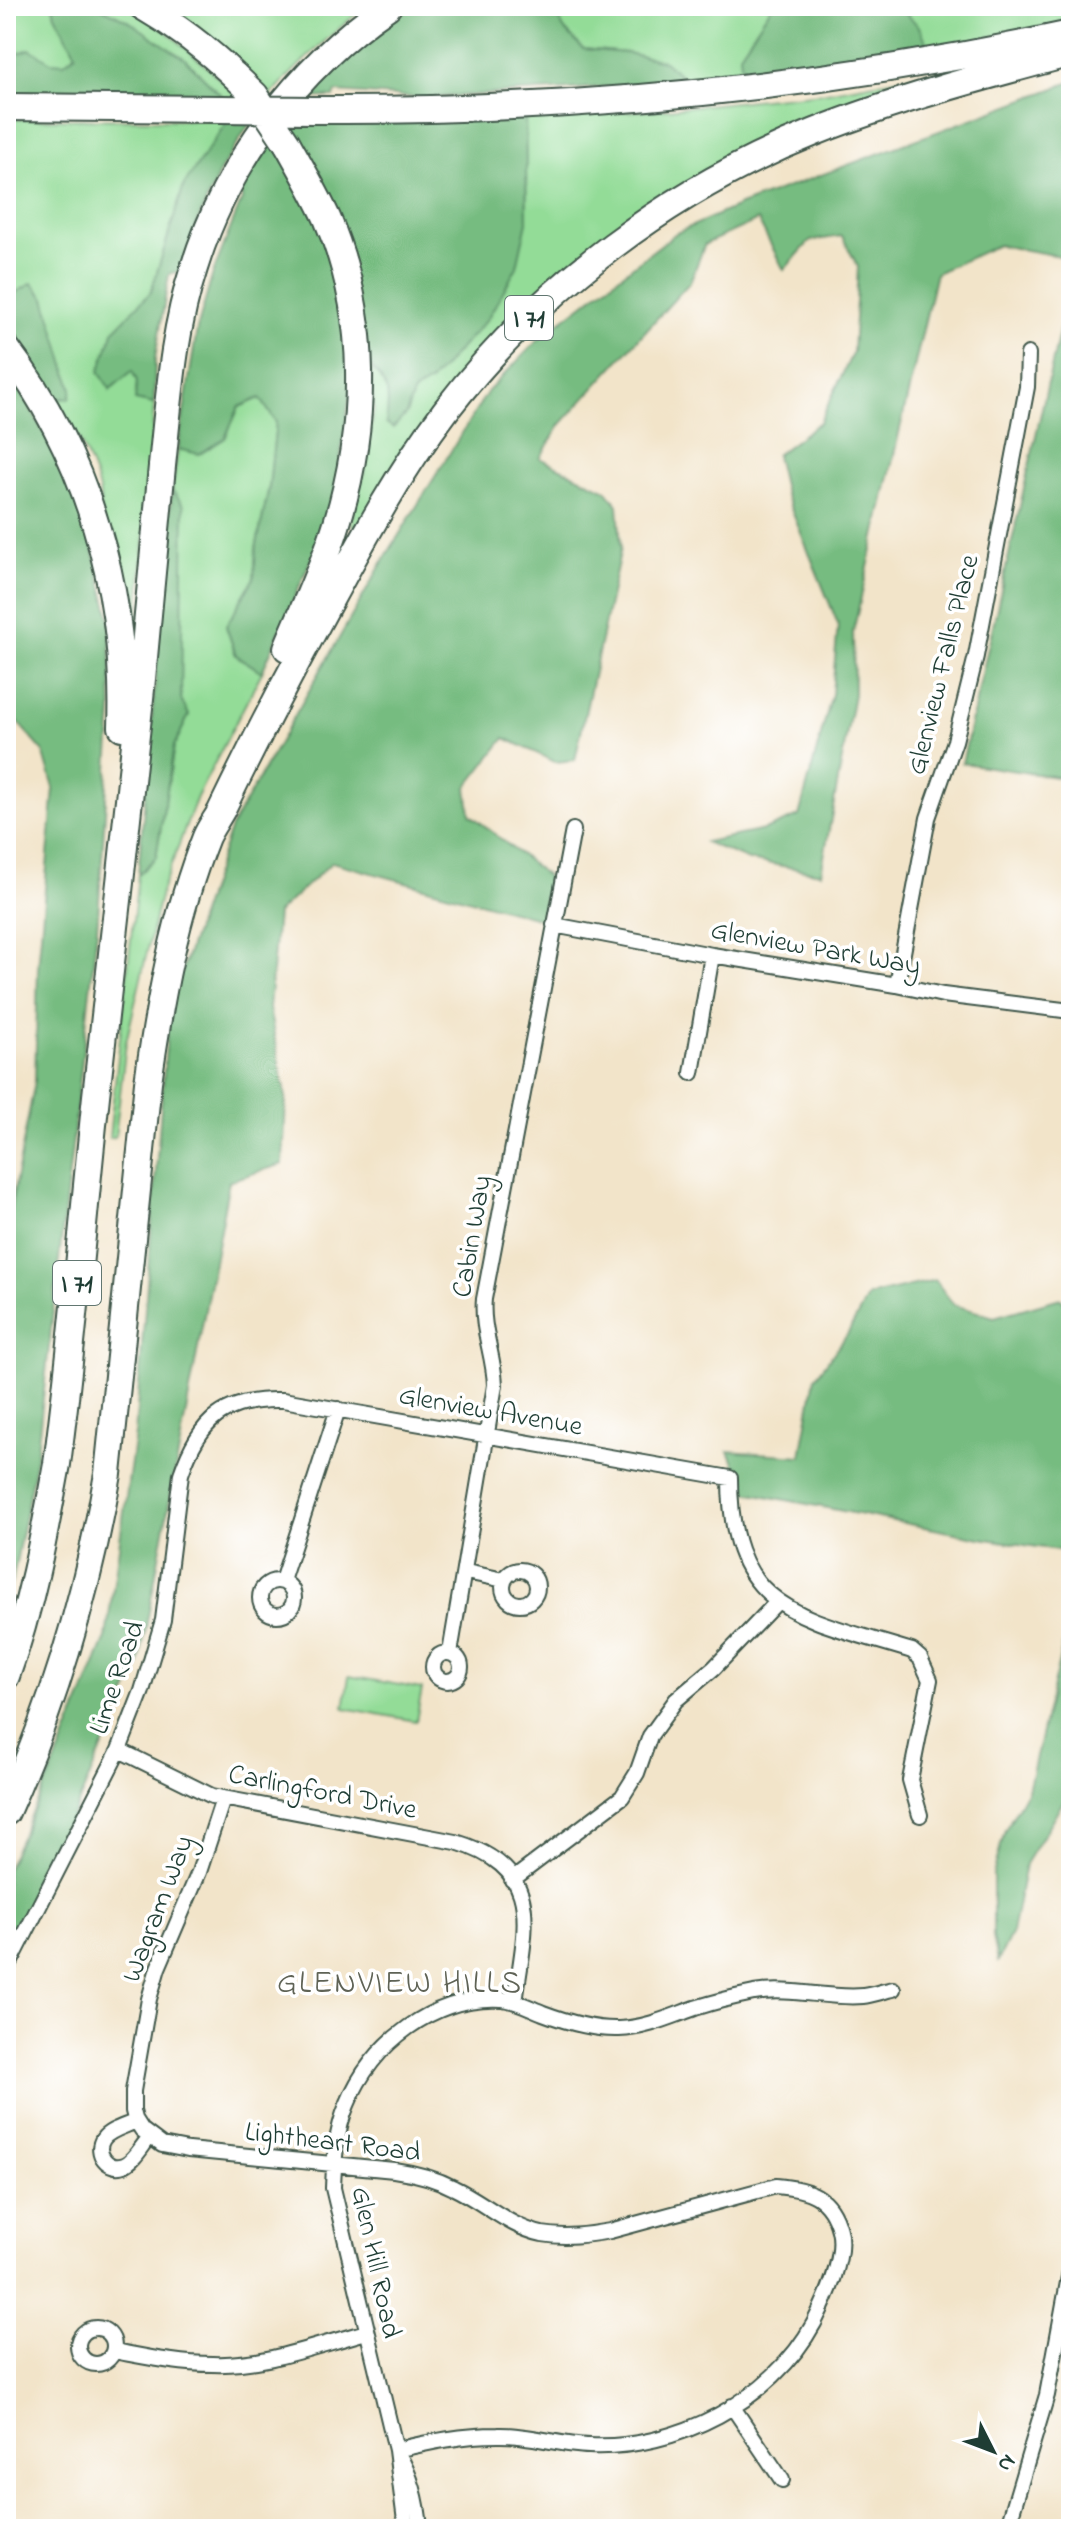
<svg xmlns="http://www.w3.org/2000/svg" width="1077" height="2535" viewBox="0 0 1077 2535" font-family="'Indie Flower',sans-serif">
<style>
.green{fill:#93dc97;stroke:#598c66;stroke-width:2}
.forest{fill:#76bc80;stroke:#4a7c5a;stroke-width:2}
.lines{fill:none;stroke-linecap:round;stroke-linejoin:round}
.street-casing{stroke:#3f564a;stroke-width:18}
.highway-casing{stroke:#3f564a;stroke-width:30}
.street{stroke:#fff;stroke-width:14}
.highway{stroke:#fff;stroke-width:26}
.highway-bridge-casing{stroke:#3f564a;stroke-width:30;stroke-linecap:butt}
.highway-bridge{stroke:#fff;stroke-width:26}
.labels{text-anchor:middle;stroke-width:7;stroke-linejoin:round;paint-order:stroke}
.shield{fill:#fff;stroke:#627771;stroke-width:2}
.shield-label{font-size:26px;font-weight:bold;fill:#1f3d34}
.street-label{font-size:28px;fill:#1f3d34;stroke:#fff}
.quarter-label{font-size:32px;letter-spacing:2px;fill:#5f6356;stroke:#fff}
</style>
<rect width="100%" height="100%" fill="#fff"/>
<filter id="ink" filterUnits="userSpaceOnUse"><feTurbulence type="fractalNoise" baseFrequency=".0125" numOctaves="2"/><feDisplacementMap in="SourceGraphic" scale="16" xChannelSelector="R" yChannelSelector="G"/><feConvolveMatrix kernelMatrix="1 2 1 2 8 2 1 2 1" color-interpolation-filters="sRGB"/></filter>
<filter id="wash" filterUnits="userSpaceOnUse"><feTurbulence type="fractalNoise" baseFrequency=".006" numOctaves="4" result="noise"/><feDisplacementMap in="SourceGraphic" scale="32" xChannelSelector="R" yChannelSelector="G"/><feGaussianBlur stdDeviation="1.8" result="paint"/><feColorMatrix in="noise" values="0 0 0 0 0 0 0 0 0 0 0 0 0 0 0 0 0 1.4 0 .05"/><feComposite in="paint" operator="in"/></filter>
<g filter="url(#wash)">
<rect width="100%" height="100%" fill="#f2e4c9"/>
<!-- green -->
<path class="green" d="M6,6h47l2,9 21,38 -12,11 -14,-2 -21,-13 -15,6 -8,21z
M99,6c8,0 17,-1 25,0 27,5 96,73 114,91h-15l-38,-38 -55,-37z
M166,6h201c-36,27 -67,57 -97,90z
M552,6h220l-32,48 8,21 -60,7 -24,-21 -37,-8 -44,-4 -19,-20z
M906,6h165v16l-152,28 -15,-38z
M1005,59l-371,157 -279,311 -4,-3 9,-40 3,-6 11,-69 -3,-42c19,21 19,28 15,56l20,-9 8,-23 16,-9 97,-160 -2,-104 142,-9 154,-16z
M6,119l222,1 -44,65 -33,107 -12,13 -28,84 21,-19 5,11 -1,19 18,4 -4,68 -14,167 -7,1 -29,-134c4,-25 -30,-85 -44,-107l14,-1 -53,-106 -11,-10z
M260,398l16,24 -7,65 -13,62 -2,29 -28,48 10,29 26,17 -65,125 -36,95 -35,150 -11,95 -6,1 29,-263 18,-18 18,-111 15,-31 -8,-15 -9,-210 6,-41 22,5 25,-16 14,-31z
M349,1676l73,13 -6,32 -72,-13z"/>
<!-- forest -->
<path class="forest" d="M53,6h46l31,16 55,37 38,38 -217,-2v-19l8,-21 16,-6 21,13 13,1 12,-9 -21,-39z
M405,6h147l12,23 19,20 44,4 37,8 24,21 -264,16 -88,-6 -2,5 -36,1 90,-81z
M772,6h134l-2,6 14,13 9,17 -8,8 -111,19 -60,6 -7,-11 -1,-10z
M1071,82v176l-73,-13 -62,28 -83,359 1,62 -33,179 -72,-13 -44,-18 59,-12 35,-14 33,-122 6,-70 -53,-130 -9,-39 44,-33 33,-70 5,-85 -16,-31 -32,5 -26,29 -26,-50 -53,24 -15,38 -130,143 -20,33 66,32 12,15 3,43 -46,212 -20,2 -50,-24 -38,49 3,27 78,63 -7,42 -209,-57 -55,51 -8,95 17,90 -3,66 -54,17 -90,484 -81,184 -52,106v-85l47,-102 53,-130 29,-204 34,-426 62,-181 155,-271 102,-165 55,-56 133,-102 64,-28z
M525,118l2,104 -10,45 -29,51 -58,64 -16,9 -8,23 -13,14 -7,-5c4,-28 4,-35 -15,-56l-85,-246z
M228,120h24l-32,51 -21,47 -19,53 -11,3 -14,85 -1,45 -19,-4 2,-19 -5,-10 -22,18 -11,-17 15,-42 37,-38 33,-107z
M271,138l35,58 31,74 15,110 -19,129 -71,163 -26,-17 -10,-29 28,-48 2,-29 13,-62 7,-65 -16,-24 -21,9 -14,31 -26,16 -21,-5 19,-120 16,-56 29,-74 -2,-14z
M1071,280v499l-109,-16z
M6,282l11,10 15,-9 13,15 27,91 -2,9 -14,1 -32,-51 -18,-21z
M6,363l76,140 28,114 2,94 -15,219 -61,529 -23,119 -7,21v-367l29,-151 3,-113 16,-180 -11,-37 -37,-42z
M172,490l12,16 -3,194 8,15 -15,31 -18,111 -18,18z
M935,1280l19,25 40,12 67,-19 10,11v243l-91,-14 -234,-46 -17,-41 72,5 14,-78 32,-43 21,-39z
M1071,1611v178l-46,75 -13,69 -14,28 -5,-24v-62l12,-45 23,-40z"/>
</g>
<g filter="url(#ink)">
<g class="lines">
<!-- street casing -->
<g class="street-casing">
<path id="street" d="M554,925l158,30 185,30 46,10 128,16
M897,985l31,-167 27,-77 21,-85 51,-269 1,-33
M692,1073l20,-118
M503 1587a17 17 0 1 1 34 0a17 17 0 1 1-34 0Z
M466,1572l38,8
M260 1598a17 17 0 1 1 34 0a17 17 0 1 1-34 0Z
M282,1581l56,-172
M433 1667a14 14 0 1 1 28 0a14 14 0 1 1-28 0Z
M450,1653l45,-268c-1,-30 -14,-56 -11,-86l89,-469
M119,1750l93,46 244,46c92,28 68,88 59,160
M223,1799l-24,73 -41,96 -9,31 -16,92v20l2,8 7,11 20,15 26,5 206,20c21,3 41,8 60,18 30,14 55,39 88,46 23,4 45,1 68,-3l166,-45c33,3 54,9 63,44 7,27 -13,69 -25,93 -42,78 -138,127 -225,123 -30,-1 -60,-12 -91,-11 -35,0 -68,7 -102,15
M512,1880l110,-83 15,-24 13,-37 26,-36 38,-32 64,-67
M6,1971l113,-221 23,-59 21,-71 18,-146c18,-54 44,-76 102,-74l447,78c0,135 73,139 182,173l8,7 10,22 -20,100 10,35
M136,2121c-10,5 -27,9 -33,18 -9,14 5,32 21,26 10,-4 18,-19 25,-27
M78 2346a18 18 0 1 1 36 0a18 18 0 1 1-36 0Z
M114,2351c33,6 65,13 99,13 52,2 104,-19 154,-32
M732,2406l50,74
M398,2454c14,23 20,49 22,75
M406,2529l-10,-79 -63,-262c1,-28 3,-57 14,-83 25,-62 87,-110 155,-106 14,1 28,9 41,14 24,9 50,17 76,16 27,-1 51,-12 76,-21 19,-6 39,-11 59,-15 38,-6 73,6 109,3 10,-1 20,-5 30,-7
M1007,2529l40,-134 24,-129"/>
</g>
<!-- highway casing -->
<g class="highway-casing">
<path id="highway" d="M142,6c33,19 65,43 93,70
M6,107l215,2
M313,110c255,2 508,-22 758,-76
M287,143c14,25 28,49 40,75 42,97 40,206 10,305 -13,43 -33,84 -50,125
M6,348c82,108 121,245 116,379
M6,1676c25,-68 38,-140 51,-212 16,-122 26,-245 39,-368 15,-136 31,-271 45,-407 7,-75 14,-149 21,-223 7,-67 11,-134 32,-198 33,-106 102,-199 194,-262
M6,1812c49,-109 82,-221 102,-338l40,-392c12,-83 27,-167 58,-245 4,-9 10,-17 15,-26 28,-58 57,-115 88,-172 42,-77 83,-158 137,-229 95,-123 225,-221 369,-278 83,-33 170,-56 256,-79"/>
</g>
<!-- street -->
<use href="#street" class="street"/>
<!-- highway -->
<use href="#highway" class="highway"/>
<!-- highway-bridge casing -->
<g class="highway-bridge-casing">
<path id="highway-bridge" d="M235,76l20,19 32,48
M221,109l92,1"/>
</g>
<!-- highway-bridge -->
<use href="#highway-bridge" class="highway-bridge"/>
</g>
</g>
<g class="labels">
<!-- shield labels -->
<g class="shield">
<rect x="505" y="296" width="48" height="44" rx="6"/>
<rect x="53" y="1261" width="48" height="44" rx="6"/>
</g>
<g class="shield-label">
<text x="529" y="327">I 71</text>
<text x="77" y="1292">I 71</text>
</g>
<!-- street labels -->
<g class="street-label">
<text transform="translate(941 664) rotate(-76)" y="10">Glenview Falls Place</text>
<text transform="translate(816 946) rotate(10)" y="10">Glenview Park Way</text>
<text transform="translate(470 1236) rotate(-80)" y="10">Cabin Way</text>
<text transform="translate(491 1409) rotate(10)" y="10">Glenview Avenue</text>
<text transform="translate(115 1677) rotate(-71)" y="10">Lime Road</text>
<text transform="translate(323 1790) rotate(11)" y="10">Carlingford Drive</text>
<text transform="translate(156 1908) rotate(-69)" y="10">Wagram Way</text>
<text transform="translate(333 2140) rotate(7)" y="10">Lightheart Road</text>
<text transform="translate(378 2262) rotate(78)" y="10">Glen Hill Road</text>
</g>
<!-- quarter labels -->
<g class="quarter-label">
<text x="400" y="1992">GLENVIEW HILLS</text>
</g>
</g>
<!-- margin -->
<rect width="1077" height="2535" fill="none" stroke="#fff" stroke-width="32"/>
<!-- north arrow -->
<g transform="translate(993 2451) rotate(132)" stroke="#ffffff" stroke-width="6" paint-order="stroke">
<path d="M0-6L14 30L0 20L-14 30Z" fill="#1f3d34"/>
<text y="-12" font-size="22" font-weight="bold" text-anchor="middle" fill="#1f3d34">N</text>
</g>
</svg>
